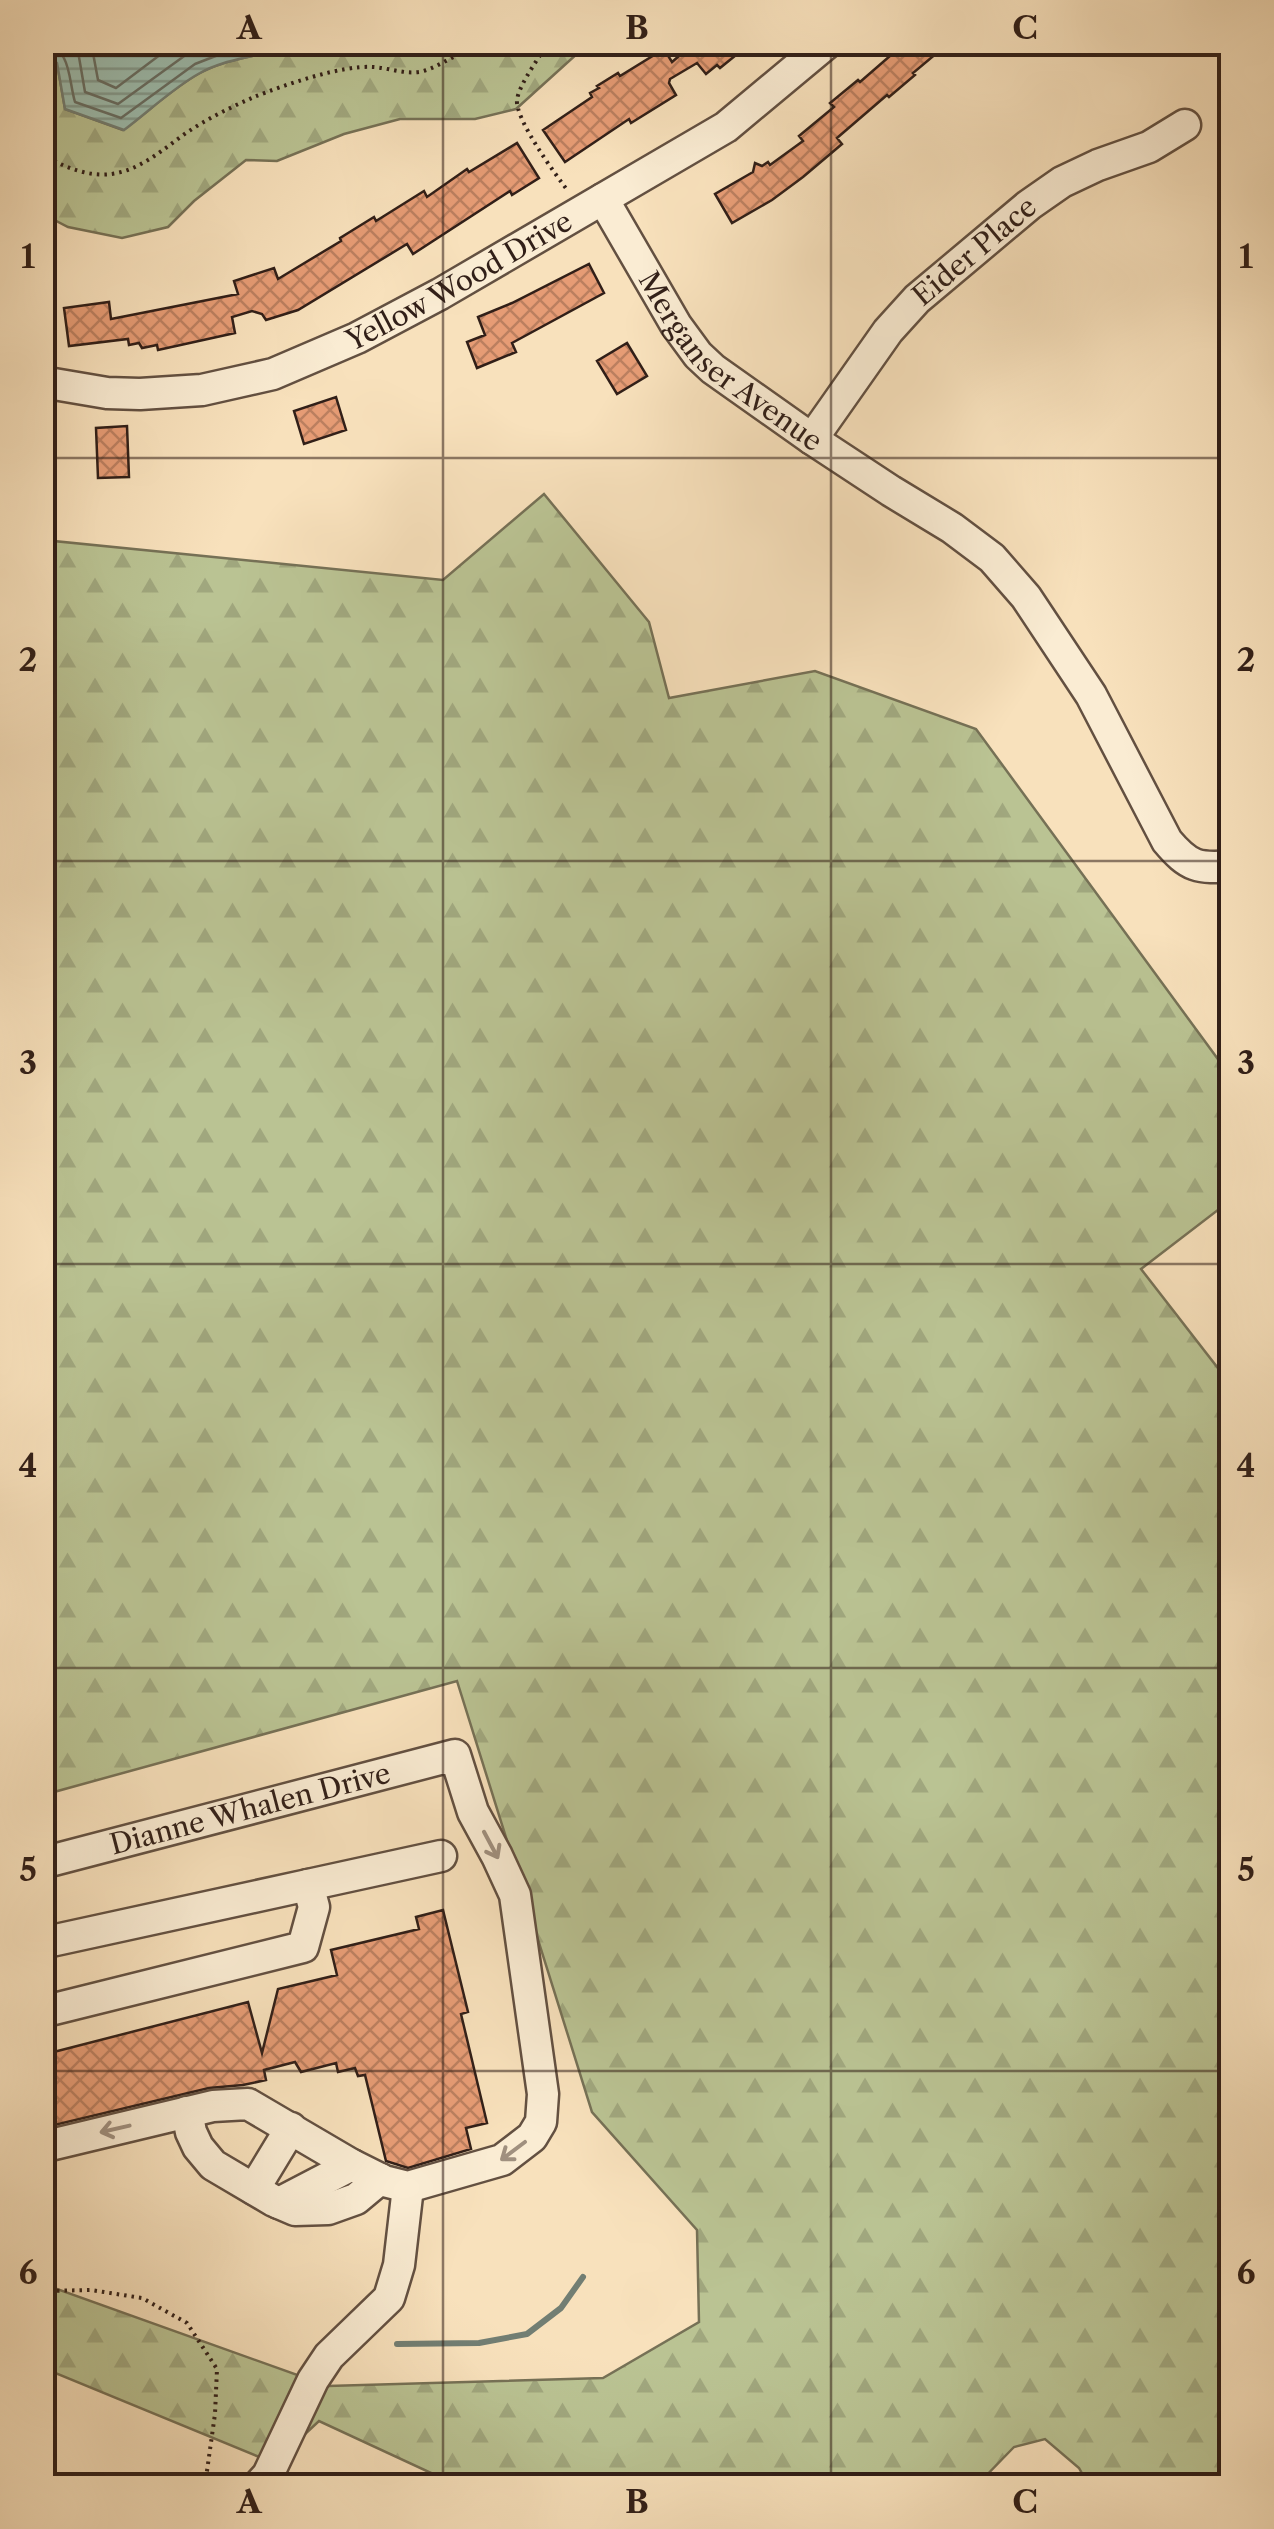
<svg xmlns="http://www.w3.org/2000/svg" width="1274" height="2529" viewBox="0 0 1274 2529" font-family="'Libre Caslon Text',serif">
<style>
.forest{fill:url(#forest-firs);stroke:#767156;stroke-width:2.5}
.water{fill:url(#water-rules);stroke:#727e73;stroke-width:2.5}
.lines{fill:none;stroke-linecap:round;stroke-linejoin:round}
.shore{stroke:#676e64;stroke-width:2.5}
.stream{stroke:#727e73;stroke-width:6}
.building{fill:url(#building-cross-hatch);stroke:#311f18;stroke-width:2.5}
.minor-casing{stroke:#635041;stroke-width:35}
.path{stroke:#311f18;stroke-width:4;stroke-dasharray:2.5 5;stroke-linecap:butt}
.minor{stroke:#faecd3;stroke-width:30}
.oneway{stroke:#a0907f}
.grid{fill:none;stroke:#311f18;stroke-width:2.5;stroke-opacity:0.55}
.labels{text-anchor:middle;stroke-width:8;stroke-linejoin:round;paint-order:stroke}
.street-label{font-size:28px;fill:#311f18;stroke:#faecd3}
.neatline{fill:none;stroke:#311f18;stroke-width:4}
.grid-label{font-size:32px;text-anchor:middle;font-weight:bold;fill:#311f18}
</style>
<defs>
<pattern id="forest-firs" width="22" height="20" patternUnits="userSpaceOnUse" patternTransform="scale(2.5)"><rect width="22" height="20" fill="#bac393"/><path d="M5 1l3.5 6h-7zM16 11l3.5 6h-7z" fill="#a0a77e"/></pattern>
<pattern id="water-rules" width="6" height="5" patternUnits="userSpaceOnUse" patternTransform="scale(2.5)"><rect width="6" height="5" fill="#9dbeb0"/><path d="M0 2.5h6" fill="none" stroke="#819a8e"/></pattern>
<pattern id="building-cross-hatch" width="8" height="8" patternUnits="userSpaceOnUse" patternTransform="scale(2.5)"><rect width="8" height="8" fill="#e69c75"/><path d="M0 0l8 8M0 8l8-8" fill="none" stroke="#bb7f5f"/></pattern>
</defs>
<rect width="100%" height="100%" fill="#f8e1bc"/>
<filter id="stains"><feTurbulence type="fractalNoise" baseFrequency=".002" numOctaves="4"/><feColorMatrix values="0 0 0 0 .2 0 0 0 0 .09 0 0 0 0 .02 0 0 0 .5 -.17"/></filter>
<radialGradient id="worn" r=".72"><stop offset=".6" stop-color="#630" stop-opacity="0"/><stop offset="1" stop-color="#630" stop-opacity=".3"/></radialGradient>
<!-- forest -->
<path class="forest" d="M290,43h299l-73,66 -41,10h-75l-56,15 -67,27 -31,-1 -52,41 -26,26 -46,11 -54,-11 -25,-13 -1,-165 15,14 8,46 58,21c25,-18 51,-43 77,-57 28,-16 62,-15 90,-30z
M544,494l105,128 20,76 146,-27 161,58 255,348v123l-90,69 90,116v1101h-142l-10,-18 -34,-29 -31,8 -38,39h-517l-140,-65 -45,42 -231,-95v-84l285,102 275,-8 96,-56 -2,-92 -105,-118 -135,-431 -414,114v-1255l400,40z"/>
<!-- water -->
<path class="water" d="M42,43l1,-1 247,1c-28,15 -62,14 -90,30 -26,14 -52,39 -76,57l-59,-21 -8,-46 -14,-14z"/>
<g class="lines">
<!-- shore -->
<path class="shore" d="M68,42l11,15 6,35 33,12 69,-50 28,-12
M88,42l5,11 5,27 18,8 61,-46
M42,43c30,5 26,36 33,59l46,16 74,-54 36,-14 29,-8"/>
<!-- stream -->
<path class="stream" d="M397,2344l82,-1 48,-9 34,-26 22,-31"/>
</g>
<!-- building -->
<path class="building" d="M695,42h30l11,13 -16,13 -3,-3 -11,9 -9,-11 -27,16 -1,4 7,12 -45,28 -2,-4 -64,43 -22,-32 49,-33 -2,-4 9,-5 -2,-2 21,-13 2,3 44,-27 8,13z
M906,42h44l-37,31 2,2 -26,22 -2,-2 -50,43 5,6 -39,33 -31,23 -40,23 -17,-29 38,-22 2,-9 7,3 6,-4 2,3 33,-24 -4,-5 35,-29 -4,-4 28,-23 2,2z
M517,143l22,35 -27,17 -2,-4 -97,63 -6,-10 -109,66 -32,10 -4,-6 -10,-3 -20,6 3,16 -77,17 -1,-5 -15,3 -3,-5 -10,2 -1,-6 -59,7 -5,-38 45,-6 2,17 127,-25 -4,-13 40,-13 4,11 63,-38 -1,-3 34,-21 2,4 48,-30 3,6 40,-28 2,3z
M589,264l15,29 -92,50 4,9 -39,16 -10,-26 18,-7 -7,-18 34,-14z
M627,343l20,33 -30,18 -20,-33z
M336,397l10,33 -42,14 -10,-33z
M127,426l2,51 -31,1 -2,-50z
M443,1910l25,102 -7,2 26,109 -21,5 5,21 -63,19 -22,-7 -21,-86 -7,1 -3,-8 -17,4 -2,-9 -35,9 -6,-10 -31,8 2,10 -23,5 -34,3 -167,40v-73l206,-53 14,51 16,-64 59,-14 -6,-25 88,-21 -3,-12z"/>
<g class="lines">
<!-- minor casing -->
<g class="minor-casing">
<g id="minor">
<path id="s1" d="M603,199l73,126 22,30 15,14 99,70 79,52 61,37 40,30 34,39 65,98 76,146c22,26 31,28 65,25"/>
<path id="s2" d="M42,382l65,11 33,1 62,-4 71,-16 84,-36 83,-44 286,-167 102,-85"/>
<path id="s3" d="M812,439l76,-108 29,-32 112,-94 33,-23 36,-17 51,-18 36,-22"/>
<path id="s4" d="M42,1863l413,-108 18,57 24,44 18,39 28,199 -2,28 -9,15 -30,23 -94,27 -24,-6 -32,-16 -104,-61 -35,2 -171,41"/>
<path d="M42,1943l266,-58"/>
<path d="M42,2012l261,-65 11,-40 -6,-22 133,-29"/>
<path d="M187,2112l4,20 7,15 15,18 61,36 21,9 33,-1 28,-10 24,-20"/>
<path d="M254,2189l37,-61"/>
<path d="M279,2203l73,-38"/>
<path d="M258,2486l10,-11 45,-95 16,-24 60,-58 10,-33 9,-78"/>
</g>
</g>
<!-- path -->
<path class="path" d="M548,42c-8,15 -29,42 -31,58 -2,19 38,74 51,91
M42,152c13,11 26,16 41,20 43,11 71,-16 103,-39 21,-14 45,-26 68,-36 30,-12 87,-32 119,-30 16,1 30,7 46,5 17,-3 32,-16 49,-21 20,-5 41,-2 61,-9
M42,2291l49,-1 51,8 45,25 30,46 -2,45 -9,64 10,8"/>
<!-- minor -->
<use href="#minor" class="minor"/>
</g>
<!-- one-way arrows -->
<defs><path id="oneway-shaft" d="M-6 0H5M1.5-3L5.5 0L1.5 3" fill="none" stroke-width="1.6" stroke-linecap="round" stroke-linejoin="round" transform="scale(2.5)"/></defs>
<g class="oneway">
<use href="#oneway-shaft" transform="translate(491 1845) rotate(62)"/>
<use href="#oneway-shaft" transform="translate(115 2129) rotate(167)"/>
<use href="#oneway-shaft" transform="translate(513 2151) rotate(143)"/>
</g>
<!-- grid -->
<path class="grid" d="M443,42v2444M831,42v2444M42,458h1190M42,861h1190M42,1264h1190M42,1668h1190M42,2071h1190"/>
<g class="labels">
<!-- street labels -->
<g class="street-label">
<text dy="10" stroke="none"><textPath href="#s3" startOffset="250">Eider Place</textPath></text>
<text dy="10" stroke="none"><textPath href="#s2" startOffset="442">Yellow Wood Drive</textPath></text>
<text dy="10" stroke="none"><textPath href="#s1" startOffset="210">Merganser Avenue</textPath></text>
<text dy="10" stroke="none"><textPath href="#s4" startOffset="215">Dianne Whalen Drive</textPath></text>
</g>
</g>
<!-- margin -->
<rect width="1274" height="2529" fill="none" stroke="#f8e1bc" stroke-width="110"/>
<rect x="55" y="55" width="1164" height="2419" class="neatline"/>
<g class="grid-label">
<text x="249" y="39">A</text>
<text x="637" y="39">B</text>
<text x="1025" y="39">C</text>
<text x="28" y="268">1</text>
<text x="1246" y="268">1</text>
<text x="28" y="671">2</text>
<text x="1246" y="671">2</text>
<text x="28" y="1074">3</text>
<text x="1246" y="1074">3</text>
<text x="28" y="1477">4</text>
<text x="1246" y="1477">4</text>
<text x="28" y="1881">5</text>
<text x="1246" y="1881">5</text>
<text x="28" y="2284">6</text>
<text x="1246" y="2284">6</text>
<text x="249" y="2513">A</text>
<text x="637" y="2513">B</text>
<text x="1025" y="2513">C</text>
</g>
<rect width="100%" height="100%" filter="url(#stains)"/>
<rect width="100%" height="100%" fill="url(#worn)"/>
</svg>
